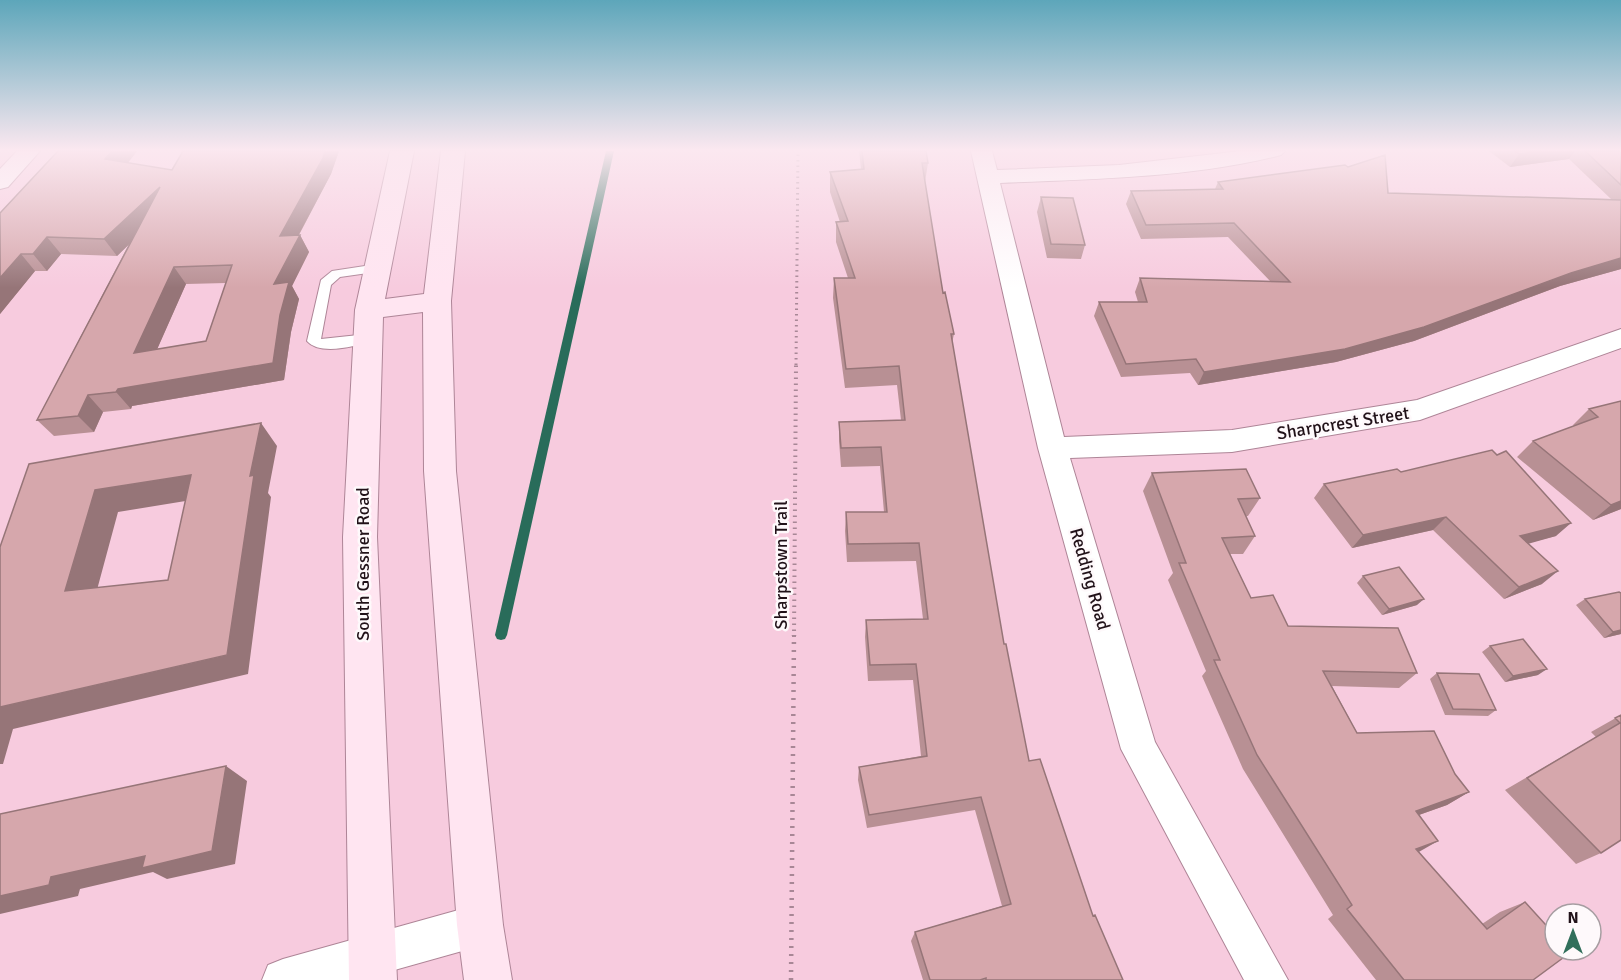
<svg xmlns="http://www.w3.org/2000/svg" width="1621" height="980" viewBox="0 0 1621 980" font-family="Signika,sans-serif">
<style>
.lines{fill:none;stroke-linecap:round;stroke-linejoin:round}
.stream{fill:#296c5a;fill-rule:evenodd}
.lane-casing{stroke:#ae8597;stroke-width:2}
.street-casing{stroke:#ae8597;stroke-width:2}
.secondary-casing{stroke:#ae8597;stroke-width:2}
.path-far2{stroke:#a88796;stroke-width:3;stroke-dasharray:1.5 4;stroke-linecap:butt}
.path-far1{stroke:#a88796;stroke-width:4;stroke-dasharray:1.5 4.5;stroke-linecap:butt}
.path{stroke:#a88796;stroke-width:4.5;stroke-dasharray:2 6;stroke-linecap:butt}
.lane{fill:#fff;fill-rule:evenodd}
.street{fill:#fff;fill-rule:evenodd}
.secondary{fill:#ffe5f1;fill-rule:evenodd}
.wall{fill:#b89094;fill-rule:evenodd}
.shaded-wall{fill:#967578}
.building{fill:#d6a7ac;stroke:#967578;stroke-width:1.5;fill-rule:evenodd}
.labels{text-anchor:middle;stroke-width:5;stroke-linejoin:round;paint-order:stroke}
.street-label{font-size:18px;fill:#211219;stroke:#fef9fb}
</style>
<rect width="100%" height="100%" fill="#f7cbde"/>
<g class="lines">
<!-- stream -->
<path class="stream" d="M606,151h8l-107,484 -2,4 -4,1 -4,-1 -2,-4z"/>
<!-- lane casing -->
<g class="lane-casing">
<path id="lane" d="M378,264l4,1v6l-42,6 -9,8 -10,54 47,-5 6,4 -1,3c-17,5 -53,15 -66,0l14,-61 11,-9z"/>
</g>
<!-- street casing -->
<g class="street-casing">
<path id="street" d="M17,151h23l-32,36 -8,2v-20z
M971,151h21l5,19 122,-5 122,-14h44l-4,4c-89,23 -189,24 -281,28l64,254 168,-7 185,-30 204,-71v19l-201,72 -188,32 -162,6 85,284 133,238h-44l-123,-231 -83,-301z
M480,904l15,6 6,15 -6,15 -15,6 -121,34h-97l6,-15 15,-6z"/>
</g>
<!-- secondary casing -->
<g class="secondary-casing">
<path id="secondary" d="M390,151h24l-29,148 39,-5 17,-143h24l-14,150 5,170 47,454 9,55h-48l-7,-55 -33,-454 -1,-159 -40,5 -6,220 20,443h-48l-6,-443 12,-227z"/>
</g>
<!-- path-far2 -->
<path class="path-far2" d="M796,365l2,-214"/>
<!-- path-far1 -->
<path class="path-far1" d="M794,637l2,-273"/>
<!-- path -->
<path class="path" d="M791,980l3,-345"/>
<!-- lane -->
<use href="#lane" class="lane"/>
<!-- street -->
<use href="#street" class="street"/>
<!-- secondary -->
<use href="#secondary" class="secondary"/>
</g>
<!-- wall -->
<path class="wall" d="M58,151h79l-9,12 44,7 11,-19h156l-8,23 -32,61h1l9,17 -17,34 7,13 -8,33 -7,48 -152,26 -1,3 -28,3 -9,20 -40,4 -17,-16 92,-176 -12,12 -56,-2 -14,17h-12l-35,43v-101zM226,283l-20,58 -49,8 29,-65z
M859,151h67l2,12 -3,19 18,111 11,41 -2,9 52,301 25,117 64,155 30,64h-200l-12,-39 4,-9 87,-26 -27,-96 -108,18 -9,-48 1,-13 62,-11 -8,-76 -45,1 -3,-44 1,-17 57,-1 -7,-58 -69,1 -2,-31 1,-19h38l-4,-46 -39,1 -2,-26v-19l62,-2 -4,-35 -52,3 -12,-90 1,-20h14l-12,-36v-20h4l-10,-30v-20l31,-3z
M1489,151h132v118l-61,17 -146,55 -78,21 -138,23 -8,-12 -69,4 -27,-61 5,-14h39l-3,-10 5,-14 130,3 -42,-44 -87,2 -15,-35 5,-13 84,-2 3,-7 130,-15 40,26 223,6 -42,-40 -59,8z
M1041,197l44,48 -4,14 -34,-1 -10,-46z
M1621,401v108l-28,11 -76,-63 16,-16 41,-15 -1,-1 16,-16z
M1401,472l155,64 -28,7 14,41 -38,15 -71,-69 -81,18 -38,-50 10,-14z
M1152,473l108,25 -12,18h-2l9,20 -12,18h-13l21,44 37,28 129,47 -18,15 -67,-2 25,47 98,41 14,18 -22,13 -28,10v37l63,72 18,-12 25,-10 8,78h-157l-48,-61 5,-4 -90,-146 -41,-93 4,-5 -38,-91 5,-7 -30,-82z
M1363,576l54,29 -35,10 -25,-32z
M1621,593v41l-17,4 -28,-33 9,-6z
M1490,646l48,29 -33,7 -23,-30z
M1437,673l59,37 -8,6 -43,-1 -15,-36z
M1621,715l-20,138 -25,11 -71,-74 91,-53 -5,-5z"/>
<!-- shaded-wall -->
<path class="shaded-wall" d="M112,151h25l-20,25 -12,-17z
M325,151h14l-8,23 -42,79 -9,-17z
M1541,151h34l-6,8 -59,8 9,-13z
M160,187l11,17 -54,52 -13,-17z
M300,235l9,17 -17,34 7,13 -8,33 -7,48 -152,26 -1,3 -15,-17 2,-3 155,-26 1,-79z
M47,237l14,17 -14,17 -14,-17z
M21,254l14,17 -35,43v-36z
M1621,258v11l-61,17 -146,55 -78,21 -138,23 6,-13z
M174,267l12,17 -38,86 -14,-17z
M88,395l15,17 -9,20 -16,-16z
M261,423l16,23 -9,47 3,4 -23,177 -235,55 -10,35h-3v-57l227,-52 23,-179z
M191,475l19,22 -92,15 -27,100 -26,-21 30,-101z
M1621,501v8l-28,11 18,-15z
M1446,517l-13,13 -81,18 11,-13z
M1571,523l-15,13 -50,14 14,-14z
M1558,571l-16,13 -38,15 15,-12z
M1424,599l-7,6 -35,10 7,-6z
M1621,630v4l-17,4 9,-6z
M1547,669l-9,6 -33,7 8,-6z
M226,766l21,15 -12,83 -68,15 -14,-7 -73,17 -2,7 -78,18v-18l51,-19z
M1469,792l-22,13 -51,18 20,-12z
M1438,841l-21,12 -1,-4z"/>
<!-- building -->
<path class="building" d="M58,151h54l-7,8 67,11 11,-19h142l-2,7 -43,78 20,-1 -26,49 15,-2 -9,33 -7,48 -155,26 -2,3 -28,3 -10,21 -41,4 123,-233 -56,52 -57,-2 -14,17h-12l-21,24v-65zM232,265l-26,76 -72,12 40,-86z
M862,151h64l2,12h-6l21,130 2,-1 9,42h-3l53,310h2l23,117 11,-2 53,157 2,-1 28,65h-137v-2l-6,2h-50l-15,-48 96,-28 -30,-107 -112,18 -10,-48 68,-11 -11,-92 -46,1 -4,-45 62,-1 -9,-76 -71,1 -2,-32h41l-6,-65 -40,1 -2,-26 66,-2 -6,-54 -53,3 -12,-91h21l-19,-56 12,-1 -18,-49 34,-3z
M1515,151h26l-22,3z
M1585,151h36v34z
M1385,155l3,38 233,7v58l-50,15 -147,54 -79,22 -141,23 -8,-13 -70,5 -27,-62h48l-7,-24 150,4 -56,-59 -88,2 -15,-34 92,-2 -5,-7 127,-17 3,2z
M1041,197l32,1 12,47 -34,-1z
M1621,401v100l-10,4 -78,-64 65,-24 -9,-8z
M261,423l-11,53 4,-1 -27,180 -227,52v-160l29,-83zM191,475l-23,105 -103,11 30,-101z
M1492,450l5,5 9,-4 65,72 -51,13 38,35 -39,16 -73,-70 -83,18 -39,-51 73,-15 4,3z
M1246,469l14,29 -22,1 17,37 -33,2 29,60 22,-3 15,31 110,2 19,45 -94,-2 34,62 77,-2 21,43 14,18 -53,19 22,30 -22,8 71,80 38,-27 30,33v15h14l2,2 -38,28h-129l-57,-71 5,-4 -95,-150 -43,-95h6l-41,-97h7l-34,-90z
M1399,567l25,32 -35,10 -26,-33z
M1619,592l2,1v37l-8,2 -28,-33z
M1523,639l24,30 -34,7 -23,-30z
M1437,673l42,1 17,36 -43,-1z
M1621,715v125l-20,13 -74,-75 93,-55 -5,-5z
M226,766l-14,85 -70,17 3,-12 -94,21 -2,8 -49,11v-82z"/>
<!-- sky -->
<linearGradient id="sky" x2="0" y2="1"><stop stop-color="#5da6ba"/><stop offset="0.52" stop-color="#fbe8f0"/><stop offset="1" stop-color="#fbe8f0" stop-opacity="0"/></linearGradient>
<rect width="1621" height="288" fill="url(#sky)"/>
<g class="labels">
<!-- street labels -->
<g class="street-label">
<text transform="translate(1343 423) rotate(-9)" y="6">Sharpcrest Street</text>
<text transform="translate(363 564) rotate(-90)" y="6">South Gessner Road</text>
<text transform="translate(781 565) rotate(-90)" y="6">Sharpstown Trail</text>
<text transform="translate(1090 579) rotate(74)" y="6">Redding Road</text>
</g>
</g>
<!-- north arrow -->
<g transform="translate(1573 932)"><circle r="28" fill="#fef9fb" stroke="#a69da1" stroke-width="1.5"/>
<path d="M0-4.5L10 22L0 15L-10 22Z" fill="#316f5b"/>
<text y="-9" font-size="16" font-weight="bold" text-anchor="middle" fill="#211219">N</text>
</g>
</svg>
